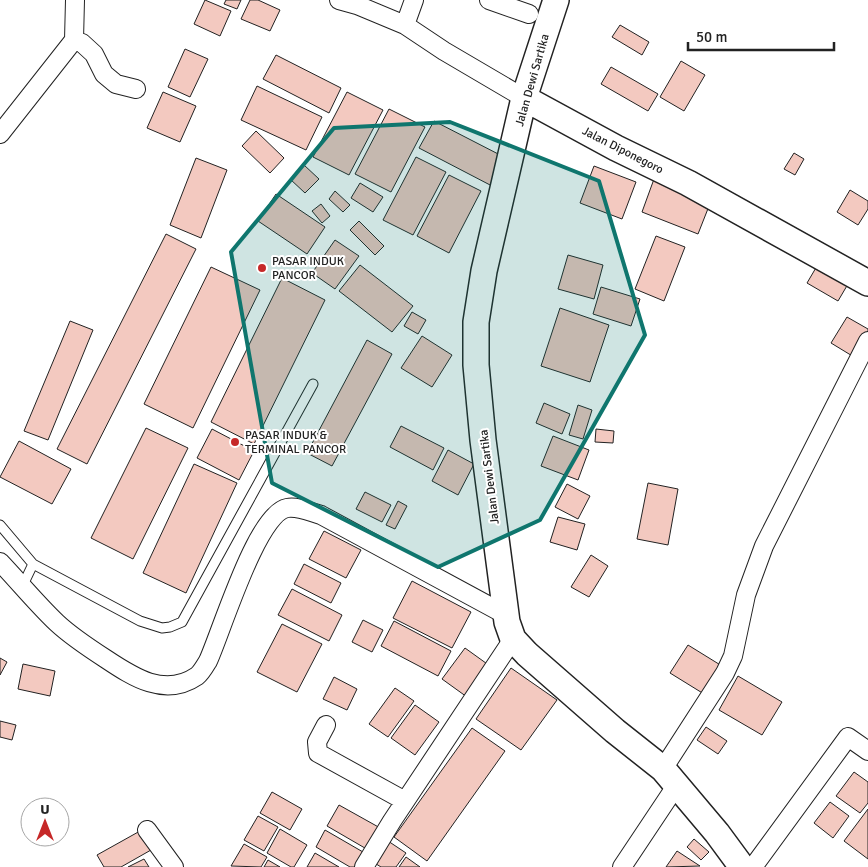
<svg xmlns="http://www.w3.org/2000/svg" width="868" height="867" viewBox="0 0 868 867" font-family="Signika,sans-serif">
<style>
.building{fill:#f3c9c0;stroke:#222}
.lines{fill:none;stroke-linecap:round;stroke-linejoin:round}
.lane-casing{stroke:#222;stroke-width:11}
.street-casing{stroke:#222;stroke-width:20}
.secondary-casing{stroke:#222;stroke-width:28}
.lane{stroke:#fff;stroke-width:9}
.street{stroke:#fff;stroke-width:18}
.secondary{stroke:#fff;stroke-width:25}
.marked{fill:#0f766e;fill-opacity:0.2;stroke:#0f766e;stroke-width:4;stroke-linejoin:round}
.poi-dot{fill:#c62828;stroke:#fff;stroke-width:2}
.labels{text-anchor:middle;stroke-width:4;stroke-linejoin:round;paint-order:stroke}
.street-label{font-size:12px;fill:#222;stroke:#fff}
.poi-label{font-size:12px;fill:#222;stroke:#fff;text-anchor:start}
</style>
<rect width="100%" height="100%" fill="#fff"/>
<!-- building -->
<path class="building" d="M205,0l26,11 -11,25 -26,-12z
M226,0h15l-4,9 -13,-5z
M250,0h8l22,10 -10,21 -29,-12z
M620,25l29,17 -7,13 -30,-18z
M185,49l23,10 -18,38 -22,-10z
M276,55l65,33 -12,25 -66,-34z
M681,61l24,14 -21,36 -24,-14z
M611,67l47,27 -10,17 -47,-27z
M257,86l65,31 -16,33 -65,-30z
M163,92l33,14 -16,36 -33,-14z
M347,92l36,18 -34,65 -36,-18z
M389,109l36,18 -34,65 -36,-18z
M434,121l72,37 -14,28 -73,-38z
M256,131l28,27 -14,15 -28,-27z
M794,153l10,6 -9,16 -11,-6z
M416,157l30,15 -33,63 -30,-15z
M196,158l31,12 -26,68 -31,-13z
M304,165l15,14 -14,14 -15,-14z
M594,166l42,16 -14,37 -42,-16z
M449,175l32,16 -32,62 -32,-17z
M654,179l57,22 -13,33 -56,-22z
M360,183l23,14 -10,15 -22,-14z
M850,190l18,11v8l-10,16 -21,-13z
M335,191l15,14 -7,7 -14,-13z
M276,194l49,33 -18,27 -49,-33z
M321,204l9,12 -8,7 -10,-12z
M359,221l25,25 -9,9 -25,-25z
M166,234l30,15 -109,215 -30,-15z
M656,236l29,11 -21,54 -29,-12z
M335,240l24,16 -24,33 -23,-16z
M568,255l35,10 -9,34 -36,-10z
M360,265l53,41 -21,26 -53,-41z
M817,266l31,18 -10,17 -31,-18z
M211,267l49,23 -67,138 -49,-24z
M282,278l43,22 -71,144 -43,-22z
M601,287l39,12 -9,27 -38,-12z
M560,308l49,17 -19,57 -49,-16z
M412,312l14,8 -8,14 -14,-8z
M847,317l21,12v4l-14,24 -23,-14z
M70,321l23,9 -45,110 -24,-9z
M422,336l30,19 -20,32 -31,-19z
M367,340l25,14 -60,112 -25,-13z
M544,403l26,11 -8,20 -26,-11z
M578,405l14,5 -9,29 -14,-4z
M401,426l43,22 -11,22 -43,-23z
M146,428l42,20 -55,111 -42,-21z
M212,429l42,22 -15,29 -42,-22z
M596,429l18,2 -1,12 -18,-1z
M553,436l36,14 -11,30 -37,-14z
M19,441l52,28 -19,35 -52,-27z
M448,450l26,14 -16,31 -26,-14z
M194,464l43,19 -51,110 -43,-20z
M648,483l30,6 -10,56 -31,-6z
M567,484l23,12 -12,23 -23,-12z
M365,492l26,13 -9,17 -26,-13z
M398,501l9,5 -12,23 -9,-4z
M558,517l27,7 -8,26 -27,-8z
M324,531l37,19 -15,28 -37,-19z
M591,555l17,11 -19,31 -18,-10z
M304,564l37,19 -10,20 -37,-19z
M412,581l59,31 -19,36 -59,-30z
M292,589l50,26 -13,26 -51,-26z
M363,620l20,10 -11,22 -20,-10z
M394,621l57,30 -13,25 -57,-30z
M282,624l40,20 -25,48 -40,-20z
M688,645l34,21 -18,28 -34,-21z
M465,648l25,18 -23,31 -25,-18z
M0,658l7,4 -7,13z
M23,664l32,7 -5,25 -32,-7z
M511,668l46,32 -36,50 -45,-31z
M738,676l44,26 -20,33 -43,-25z
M334,677l23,12 -10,21 -24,-11z
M395,688l19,13 -26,36 -19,-13z
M415,705l24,17 -24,33 -24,-17z
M0,721l16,4 -4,15 -12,-3z
M706,727l21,14 -9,13 -21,-14z
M472,728l33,23 -78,110 -33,-24z
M854,772l14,10v21l-8,10 -24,-17z
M272,792l30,17 -12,21 -30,-17z
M830,802l19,14 -16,22 -19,-15z
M339,805l43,24 -12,22 -43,-25z
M868,809v50l-24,-18z
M258,816l20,11 -14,24 -20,-11z
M280,829l27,16 -13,22h-3l-24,-14z
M325,830l38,22 -8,15h-5l-34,-20z
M140,831l11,19 -30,17h-17l-7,-12z
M694,839l15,13 -8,8 -14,-13z
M388,841l18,12 -10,14h-15l-8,-5z
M244,844l23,13 -6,10 -30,-1z
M677,851l23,15 -34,1z
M315,853l24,14h-32z
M406,857l14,10h-21z
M144,859l5,8h-21z
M268,860l12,7h-16z"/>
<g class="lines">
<!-- lane casing -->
<g class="lane-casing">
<path id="lane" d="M0,525l33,39 -10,21
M33,564l107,57 22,7 8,-1 12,-5 131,-238"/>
</g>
<!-- street casing -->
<g class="street-casing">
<path id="street" d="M339,0l18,5 48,20
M414,0l-9,25 39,26 80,47
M489,0l40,14
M74,40l1,-40
M0,134l74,-94 8,3 12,11 10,20 12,10 20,5
M0,562c19,20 37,42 57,61 15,14 32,25 49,36 27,18 59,39 91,17 4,-3 8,-10 11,-15 13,-28 49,-148 79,-153 11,-2 23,4 34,7l185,100
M326,725l-9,17 1,11 87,48
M663,769l62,-96 8,-17 13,-61 18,-49 104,-205
M147,830l27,37
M364,867l28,-46 121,-182
M622,867l54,-81
M753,867l95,-130 20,14"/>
</g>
<!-- secondary casing -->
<g class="secondary-casing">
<path id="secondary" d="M556,0l-32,98 -40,173 -8,51v43l7,75 24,182 6,17 14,15 88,77 48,38 54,64 25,34
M524,98l92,50 72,35 180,100"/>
</g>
<!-- lane -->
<use href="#lane" class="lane"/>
<!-- street -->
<use href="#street" class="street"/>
<!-- secondary -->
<use href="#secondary" class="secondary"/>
</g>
<!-- marked area -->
<path class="marked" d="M450,122l149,59 46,154 -105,185 -102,47 -166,-84 -41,-231 103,-124z"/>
<!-- markers -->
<g class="poi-dot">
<circle cx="262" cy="268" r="5"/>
<circle cx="235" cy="442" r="5"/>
</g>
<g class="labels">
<!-- street labels -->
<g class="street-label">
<text transform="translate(532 80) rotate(-74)" y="4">Jalan Dewi Sartika</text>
<text transform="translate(623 150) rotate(27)" y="4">Jalan Diponegoro</text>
<text transform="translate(489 477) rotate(-97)" y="4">Jalan Dewi Sartika</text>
</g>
<!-- poi labels -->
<g class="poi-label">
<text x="272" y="265">PASAR INDUK<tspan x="272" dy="14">PANCOR</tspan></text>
<text x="245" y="439">PASAR INDUK &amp;<tspan x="245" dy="14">TERMINAL PANCOR</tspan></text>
</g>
</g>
<!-- north arrow -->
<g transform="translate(45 822)"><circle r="24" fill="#ffffff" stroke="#a7a7a7"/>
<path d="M0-4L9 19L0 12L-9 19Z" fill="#c62828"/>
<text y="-8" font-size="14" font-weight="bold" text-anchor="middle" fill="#222222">U</text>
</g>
<!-- scale -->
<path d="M688 42v8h146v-8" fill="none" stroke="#222222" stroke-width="2.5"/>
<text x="696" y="42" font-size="15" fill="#222222" stroke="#ffffff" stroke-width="4" paint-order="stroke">50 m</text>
</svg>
